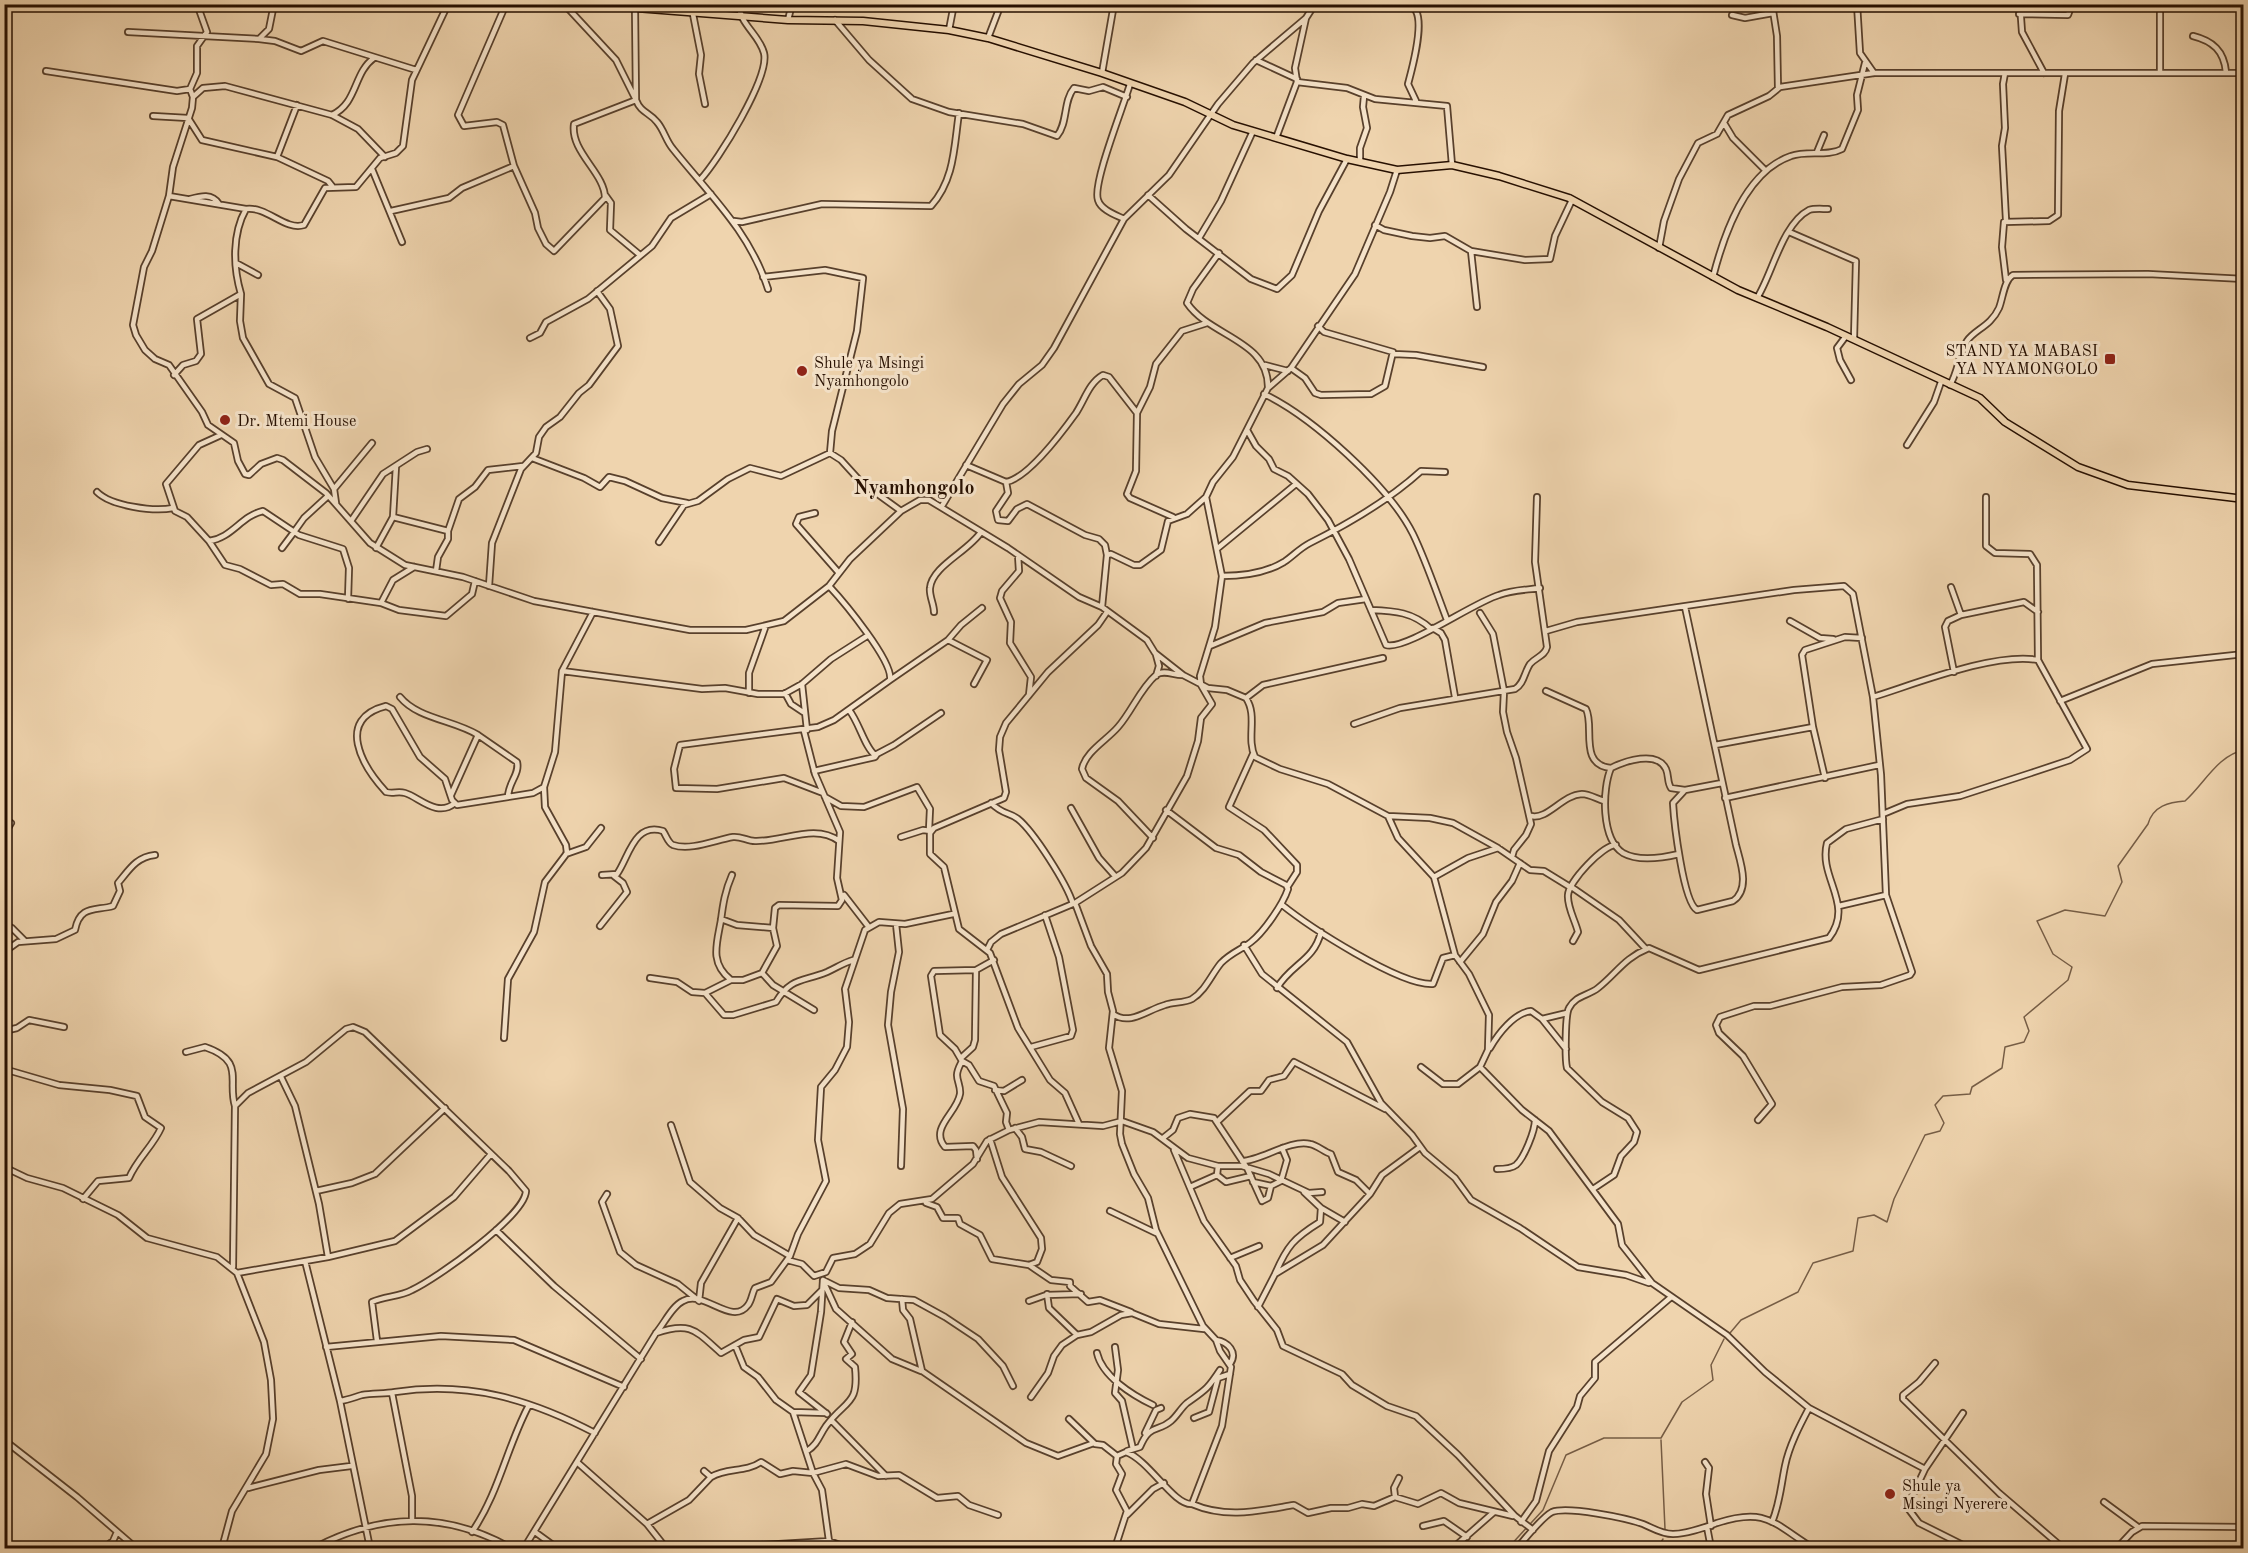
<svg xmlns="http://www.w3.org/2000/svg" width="2248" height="1553" viewBox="0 0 2248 1553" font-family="'Old Standard TT',serif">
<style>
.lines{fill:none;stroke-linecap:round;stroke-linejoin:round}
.stream{stroke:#765d45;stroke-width:1.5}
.minor-casing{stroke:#58402c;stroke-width:8}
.major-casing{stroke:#260f00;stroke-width:9}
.minor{stroke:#f5e3ca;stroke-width:4.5}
.major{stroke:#efd4ae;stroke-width:6}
.poi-dot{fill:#8f2418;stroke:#f5e3ca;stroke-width:2}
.labels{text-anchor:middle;stroke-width:6;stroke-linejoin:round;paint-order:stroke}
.poi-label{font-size:16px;fill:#260f00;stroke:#f5e3ca;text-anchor:start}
.quarter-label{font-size:20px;font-weight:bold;fill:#260f00;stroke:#f5e3ca}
</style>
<rect width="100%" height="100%" fill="#efd4ae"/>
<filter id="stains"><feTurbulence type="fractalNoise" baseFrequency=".00333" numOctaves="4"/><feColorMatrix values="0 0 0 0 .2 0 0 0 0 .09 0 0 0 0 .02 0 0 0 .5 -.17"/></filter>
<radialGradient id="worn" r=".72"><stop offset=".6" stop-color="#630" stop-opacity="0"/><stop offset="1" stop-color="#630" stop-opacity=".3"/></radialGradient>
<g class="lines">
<!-- stream -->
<path class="stream" d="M1730,1333l11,-13 57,-28 15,-29 40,-12 5,-33 16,-3 13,7 7,-23 31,-64 15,-4 4,-8 -9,-18 8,-9 27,-2 2,-7 30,-19 3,-21 19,-5 5,-11 -5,-14 44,-37 4,-13 -19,-13 -16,-33 28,-11 40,6 17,-34 -4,-16 30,-42c5,-18 21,-22 37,-23 19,-17 33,-46 59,-51
M1661,1440l4,89
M1508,1548l35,-38 23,-55 38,-17h57l21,-36 31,-22 -2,-15 13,-26
M1657,1548l6,-9"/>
<!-- minor casing -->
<g class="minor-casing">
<path id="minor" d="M197,4l10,28 -10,14v27l-7,16 3,8 -1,11 -19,59 -4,29 -17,55 -8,16 -11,58 3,10 9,15 10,9 14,6 33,47 6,13 26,18 4,18 7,13 4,1 12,-11 16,-6 6,2 43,33 44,50 35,22 58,12 71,24 156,29h56l38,-9 45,-35 21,-27 51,-48 19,-11h9l79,48 71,49 23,10 45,33 8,13 28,22 25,13 19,2 19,8c12,18 0,40 9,59l25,12 48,15 60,32 42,2 23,5 45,25 32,22 14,1 26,16
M506,4l-48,111 6,11 33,-4 6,3 11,41 21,47 3,15 8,16 8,7 51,-53c0,-25 -35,-46 -31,-74l62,-24 -20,-40 -52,-56
M691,4l10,51 -2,19 6,30
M1403,4c4,2 11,3 13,7 8,15 -4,58 -8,73l8,17
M1772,4l5,32 1,52
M1857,4l3,49 14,20
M2020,4l2,28 22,41
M635,9l1,91c5,13 13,12 21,22 7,8 9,19 16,27 36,45 77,83 95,140
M1416,10l16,-6
M2019,14l49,1 4,-11
M1732,15l13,3 28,-5
M788,20l4,-16
M835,20l34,40 43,39 37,13 74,12 34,12c11,-13 6,-35 17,-48l15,3 14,-4 24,10
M949,30l5,-26
M128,32l131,7 10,-10 5,-25
M2193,36c20,5 31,15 33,36
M988,38l13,-34
M259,39l16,2 26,10 22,-10 93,29
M1256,60l41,19
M46,71l131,20 13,-2
M2160,71v-67
M1102,73l12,-69
M2005,73l-2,11 2,44 -3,18 4,74
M1297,82l50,6 28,11 72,7 5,59
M193,97l10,-9 22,-2 107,29 26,14 27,28
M332,115c26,-12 21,-42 42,-57
M153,116l35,2 14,22 75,17 51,24 4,5
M1724,123l9,15 33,33
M1276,138l21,-56 -2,-14 11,-50
M1817,152l7,-17
M277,157l20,-52
M1360,162v-14l7,-20 -4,-21 1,-11
M372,169l30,73
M700,180c18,-19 70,-103 64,-127 -5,-19 -25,-29 -25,-49
M1148,195l38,34 65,50 26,10 15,-14 27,-64 28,-52
M169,196l77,13
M606,196l5,7 -1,27 30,25
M190,199c11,-3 22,-6 29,5
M391,211l58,-13 13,-10 52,-22
M1124,219c-8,-4 -23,-9 -26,-19 -6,-16 26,-95 32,-116
M734,221l8,1 80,-18 109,2c24,-27 23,-60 28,-93
M1375,225l9,5 28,6 18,2 15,-2 26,15 6,56
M1789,232l67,29 -2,78
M1199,238l22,-37 32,-70
M1659,248l5,-27 15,-42 19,-36 19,-9 11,-19 41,-19 11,-9 94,-14h370
M1471,251l54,9 25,-1 5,-23 17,-36
M1219,253l-26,36 -6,14c23,34 82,37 81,85
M236,263l22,12
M763,277l62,-7 38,8 -6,53 -25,100 -2,22
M1713,277c11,-43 32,-105 78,-121 16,-6 36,1 51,-7l16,-39 -1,-15 8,-32
M2006,280l-4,-33 2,-25 45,-1 9,-6 1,-104 6,-37
M241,294l-1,27 3,17 26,46 26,14 20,59 19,32 2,14
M1757,298c15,-23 25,-74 52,-88 6,-2 13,-1 19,-1
M1846,336l-9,12 3,12 11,20
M530,338l10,-5 6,-11 42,-23 64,-53 19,-28 40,-24
M1394,354l22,1 67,12
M1265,365l23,6
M1291,368l14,10 10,15 6,2 50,-1 14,-8 8,-34 -69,-20 -6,-6
M174,375l9,-10 13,-4 5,-7 -4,-35 44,-25c-8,-27 -9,-60 5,-85 21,-3 39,22 58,16l21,-37 31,-1 24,-29 16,-5 7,-7 9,-66 36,-76
M1950,385c8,-13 9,-32 17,-44 7,-11 24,-15 32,-33 4,-10 5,-28 14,-33l135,-1 96,5
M1264,394c48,23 125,92 149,140 13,27 23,57 34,86
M1247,430l9,16 13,13 5,10 14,7 20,18 20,26 21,39 37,86c19,6 88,-43 113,-50 13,-5 27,-5 41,-7
M221,435l-22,10 -33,39 9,27 12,6 22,24c23,-3 32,-25 54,-30l36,24 44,14 6,19 -1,31
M1907,445l27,-43 7,-20
M532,458l52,20 16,9 9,-10 16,4 37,17 25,5
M966,465l40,17c22,-4 57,-51 70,-69 9,-14 13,-30 27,-38l6,2 28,36
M1006,482l2,11 -12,18 2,9 10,1 9,-12 10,-5 58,31 14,4 6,6 2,10
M334,489l38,-46
M97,492c14,14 57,20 76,16
M942,506l61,-102 16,-20 23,-19 12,-17 70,-129 45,-44 49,-71 35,-41 53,-45 9,-14
M815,513l-16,4 -3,7 43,49
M393,517l55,14v8l-10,18 -2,14
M1173,517l-43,-19 -3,-4 9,-23 1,-58 13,-26 6,-23 26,-33 25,-8
M351,521l32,-47 34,-22 10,-3
M448,531l11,-32 16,-12 13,-17 35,-4
M294,532l10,-14 24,-22
M209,541l16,24 15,4 31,16 12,-1 17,10h20l61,9 12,-23 21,-13
M659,542l25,-37 14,-4 30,-22 22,-11 31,8 49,-23 11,7 20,22 40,29
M282,548l12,-16
M376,548l17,-31 3,-51
M1218,548l78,-64
M1018,555l1,16 -17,20 -2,7 11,24 -1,21 21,34 -2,18
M1222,576c21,0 44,-3 62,-14 9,-6 16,-14 26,-19 40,-20 78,-42 111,-72l24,1
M489,586l3,-43 29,-74 15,-16 3,-16 7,-10 14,-10 19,-24 10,-8 29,-39 -8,-37 -13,-18
M1951,587l10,28 63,-13 14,10
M381,603l18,7 47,6 26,-22 3,-13
M1102,607l5,-52 4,-1 23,11h6l21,-15 7,-29 19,-7 19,-17
M1685,607l51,238c4,16 15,44 -3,56l-36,9c-14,-8 -23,-89 -24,-107l12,-13 37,-7
M1371,610c24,1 42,2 60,19
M934,612c0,-8 -5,-16 -4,-24 2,-22 39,-37 51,-56
M1480,613l13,21 11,57
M1790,621l30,17 13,1
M1433,628l8,5 4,7 10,57
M1546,631l31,-9 217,-32 50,-4 9,8 20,103 8,78 5,120 26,77 -2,3 -29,10 -39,2 -72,19h-16l-34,11 -4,8 3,8 24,23 29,48 -14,16
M948,640l13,-15 21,-17
M1210,646l55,-23 58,-11 15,-9 28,-4
M1156,655l3,11 -3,10
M562,671l140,18 23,-1 33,6h26l18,-10 29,-25 36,-23
M1954,672l-9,-45 3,-6 13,-6
M890,680l58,-40 39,20 -13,24
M802,684l5,46
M1504,691l-1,21 4,20 9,26 15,66 -5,11 -12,15 -2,7
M1546,691l40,18c9,17 -8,56 25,59
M749,693v-20l16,-45
M785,693l6,11 12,8
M400,697c18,22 54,23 78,38l-27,60
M1873,697c42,-13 122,-45 165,-37
M1246,698l17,-13 120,-27
M2060,701l92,-37 92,-10
M849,710c10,12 16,38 26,45l19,-10 47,-32
M1354,724l46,-16 115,-19c9,-5 9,-16 15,-25 6,-7 15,-8 17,-17l-12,-85 2,-65
M478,735l39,27c3,12 -9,21 -9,35
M1715,745l98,-18
M1253,754l-24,53 35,23 33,35v7l-9,14
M814,771l61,-14 2,-3
M1825,778l-12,-51 -11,-72 3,-5 40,-13 17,1
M823,793l-39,-15 -67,11 -41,-1 -2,-19 6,-24 138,-18 16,-7 56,-40c4,-18 -47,-79 -61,-94
M825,797l16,9 23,1 53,-20 13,22 -1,21
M1725,798l154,-33
M455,803c-18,15 -36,-6 -50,-10 -7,-2 -12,1 -19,-1 -24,-26 -51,-73 0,-86l6,3 28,48 25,22 7,21 5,5 76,-12 11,-6
M991,803c12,12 18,9 27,16 16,13 49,65 55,85
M1071,808l28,50 16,18
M1883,814l24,-10 53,-8 71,-23 39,-13 17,-11 -49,-89 -1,-95 -7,-11 -35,-1 -9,-7v-49
M1388,816l10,22 36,39 21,78 14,19 20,41 -1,35 -8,17 -22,17h-15l-22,-17
M1531,816c17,4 31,-21 51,-22 7,0 15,5 22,7
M4,835l7,-12
M901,837l22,-7 8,1
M1153,838l-35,-37 -32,-23 -4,-9c3,-17 25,-29 36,-42 14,-16 22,-38 38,-52 8,-6 19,1 27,0
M566,854l20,-7 15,-19
M1679,854c-17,4 -40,8 -56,-1 -22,-14 -21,-64 -12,-85 14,-7 46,-18 55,1 3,7 1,13 5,19l14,2
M602,875l15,-1c12,-17 17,-52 46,-43 3,4 5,12 10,14 18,6 42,-5 60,-8 8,-1 14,4 22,4 28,1 60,-18 84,0
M732,875c-7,16 -9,29 -11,45 -4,23 -12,43 10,60h12l19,-7 11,12 41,25
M1434,877l34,-19 30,-10
M1570,886l49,34 27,29
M844,895l24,31
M1281,904c27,22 119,82 152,80l10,-26 12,-3
M1839,906l47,-11
M721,919l16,6 36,3 2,-20 4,-3 59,1 4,-6 -5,-22 3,-46 -25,-58 -11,-43
M4,924l8,4 12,12
M896,924l3,28 -8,40 -3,33 15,84 -2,57
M600,926l27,-34 -4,-9 -9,-7
M1573,941l5,-9c-3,-12 -11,-25 -10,-37 1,-14 35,-50 48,-50
M1244,945l18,29 85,68 34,61 31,32 13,18 30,25 16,22 49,28 58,39 48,8 23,8
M987,950l4,-8 10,-8 74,-31
M4,952l14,-10 38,-3 19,-9c5,-25 20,-19 38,-24l7,-15 -2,-8c11,-13 18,-26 37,-28
M1460,962l23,-28 13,-32 16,-21 8,-18
M762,973l15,-27 -4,-18
M650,978l27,4 15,10 13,1 19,22h9l43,-13c15,-25 27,-20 51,-30 9,-4 16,-9 26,-12
M1277,988c14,-24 37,-27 44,-56
M705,993l26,-13
M1113,1014c17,12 34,-4 52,-9 8,-3 19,-2 27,-6 14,-9 19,-24 29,-36 11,-11 20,-13 30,-21 13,-10 32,-38 37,-53l-2,-4 -25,-13 -22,-17 -23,-7 -50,-38
M1542,1019l24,30
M4,1031l13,-3 12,-8 35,7
M504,1038l4,-59 26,-47 11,-50 22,-29 -1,-8 -21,-38 -1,-20 11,-35 7,-81 31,-59
M1031,1047l40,-11 2,-6 -14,-73 -14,-42
M1490,1048c8,-14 24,-35 41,-37l11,8 25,-6
M186,1052l19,-5c41,14 22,33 30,59
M961,1058l12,-11 2,-7 1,-70
M962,1061l7,4 10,16 15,5 13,27 -1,9 3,8
M1480,1067l42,43 27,21 69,93 4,21 30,38 75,52 38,37 44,36 116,61
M4,1069l55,16 51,5 27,6 8,21 16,11c-8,18 -24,31 -32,50l-31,3 -15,18
M281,1077l14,29 24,98 9,53
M995,1090l9,1 18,-11
M1217,1122l33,-31h11l8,-11 15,-4 10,-14 91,47
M1079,1124l-14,-31 -15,-13 -32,-52 -28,-75 -31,-24 -15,-62 -14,-13v-21l4,-5 70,-30 2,-6 -7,-42 1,-13 6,-14 42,-51 50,-47 9,-13
M671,1125l19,57 30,26 18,10 16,17 36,21
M1015,1128l7,9 3,12 16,3 30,14
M1163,1138l10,-8 5,-12 12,-4 24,4 33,50 15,33 6,-3 3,-12 10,-5 6,-21 -5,-12
M1174,1150l30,71 32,45 4,14 14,21 23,29 6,16 59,28 10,11 35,21 29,10 42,39 57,61 18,14
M977,1159l-1,-9 -3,-4 -28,1c-16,-19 12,-34 15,-53 1,-7 -3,-13 -3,-19 0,-5 3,-10 5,-14l-7,-12 -15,-14 -9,-59 3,-5 42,-1 18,-10
M1242,1161c19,0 48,-22 68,-17 7,1 14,8 21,10l7,18 18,8 14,14
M4,1167l23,11 36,10 55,27 29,23 70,19 20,16 27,69 7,38 2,39 -7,35 -34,57 -10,37
M1497,1169c6,0 14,0 19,-4 8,-7 19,-34 19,-45
M1217,1175l9,7 25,-6
M1253,1182l18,4
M1190,1187l27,-12 1,-9
M1593,1189l21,-14 7,-19 13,-14 3,-10 -9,-14 -26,-16 -35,-34c-2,-8 -2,-53 2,-60 7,-13 19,-12 29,-20 19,-15 26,-30 51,-40l50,22 130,-32c26,-34 -11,-60 -2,-95l19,-14 37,-10
M316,1191l36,-8 23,-9 70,-66
M607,1194l-5,8 18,50 16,13 42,19 21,17 2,-18 37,-65
M926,1203l11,4 6,11h15l2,6 20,11 12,24 37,6 8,-3 5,-13 -1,-11 -39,-61 -12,-38
M1321,1208l24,14
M1110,1211l46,22
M496,1230l58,56 87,73
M1230,1258l29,-12
M787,1260l15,4 12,12 12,-4 7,-14 22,-4 15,-10 19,-31 11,-9 32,-5 41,-35 14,-23 22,-11 30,-8 64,4 19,-5 31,11 35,26 30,8h24l27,8 40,19 13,-1
M305,1261l35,140 30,147
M1029,1265l22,15 19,2v4l18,16 12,-2 31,12
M233,1267l2,-161 13,-13 58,-31 40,-33 7,-2 12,5 144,139 17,20c-1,25 -90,88 -114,99 -13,7 -27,6 -40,12l5,39
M237,1273l91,-16 67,-16 59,-44 37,-43
M1275,1274c12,-28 19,-36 45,-52l1,-14 -17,-16
M823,1280l16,8 30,2 18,8 27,2 31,17 33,22 25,27 10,20
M823,1280l-2,32 -10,63 -12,17 28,22
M824,1283l12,26 56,50 29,12
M1047,1294l2,14 28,27 14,-3 30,-17 11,-2 27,11 45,5
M902,1299l1,11 7,9 12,52 104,72 32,13 36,-13
M1029,1301l17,-6 35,-1
M1258,1307l17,-33 48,-29 47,-51 12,-19 38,-28
M656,1333c35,-12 40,-2 65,20l23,-13 15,-3 18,-38 17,7 13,-1 15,-15
M1216,1340c12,2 22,12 14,24
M735,1345l9,22 14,10 18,23 17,12 20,61 33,-9 32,12 21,-1 38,23 21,-2 11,9 29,10
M326,1347l115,-11 73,4 110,47
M1115,1347l3,23 -3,23 7,8 11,48
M1097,1353c5,23 35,42 56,52
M1935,1363l-16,19 -16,13v4l96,94 64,55
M392,1393l20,103v24
M1031,1397l17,-24 6,-17 8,-11 15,-10
M340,1401c8,-1 15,-4 22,-6 11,-2 22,-1 33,-3 73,-11 135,7 200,41
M793,1412l33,1
M1963,1413l-38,56 -18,38 12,16 50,25
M1194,1418l15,-6 9,-34 12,-4
M1069,1419l26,25 8,1 14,11
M831,1420l55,56
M1145,1433l11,-23 5,-2
M4,1440l73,57 59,51
M807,1451c11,-7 12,-15 19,-25 20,-27 33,-20 29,-59l-9,-8 6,-5 -8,-12 8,-20
M1127,1451l13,-4c10,-24 17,-14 31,-26 6,-5 10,-13 16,-18 18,-13 20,-13 33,-33
M1705,1462l4,6 -3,26 5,32
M578,1463l69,61 19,24
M704,1471l7,6c16,-10 34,-4 50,-15l19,12 13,-3 20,2 9,17 7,51 11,4v3
M248,1488l71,-18 32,-4
M1395,1497l-1,-9 5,-10
M2104,1502l34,25
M1192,1504c35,15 66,7 102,1l14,8 23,-5h17l14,-4 12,2 21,-9 23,7 23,-11 18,10 54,13
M1127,1515l26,-26 11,-6
M1521,1522l15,-21 13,-50 28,-44 3,-11 15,-18v-16l75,-64
M1772,1522c8,-19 9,-37 13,-56 4,-20 15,-41 24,-58
M647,1524l42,-24 22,-23
M1423,1526l21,-5 23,16
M1707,1527l4,21
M472,1532c27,-39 35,-86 57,-127
M535,1532l22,16
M104,1548l9,-7 4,-9
M314,1548c67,-35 131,-37 197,0
M524,1548l132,-215c8,-9 16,-27 27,-32 21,-12 49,26 65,4 4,-5 4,-12 7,-17l16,-6 19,-26 8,-22 28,-53 -8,-41 3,-53 14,-17 12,-23 2,-25 -4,-33 20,-59 14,-8 26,2 48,-10
M666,1548l27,-3 50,1 86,-5
M1115,1548l12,-37 -11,-21 6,-16 -6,-10 1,-8 9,-4c23,8 48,54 66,52l30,-78 9,-59 -11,-16 -4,-11 -13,-14 -47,-96 -8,-32 -14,-24 -12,-30 -2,-10 2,-43 -13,-43 4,-37 -5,-19 -1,-18 -16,-28 -16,-43 47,-30 24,-25 41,-72 11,-35 3,-23 11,-14 -11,-19 -1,-9 15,-49 7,-51 -16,-79 7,-15 20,-25 35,-69 23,-20 64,-94 35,-82 7,-22
M1453,1548l41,-36
M1517,1548c8,-9 25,-31 35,-36 16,-6 74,6 91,12 10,4 18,10 30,10 14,0 30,-6 44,-11 49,-16 56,0 96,25
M2117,1548l15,-16 10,-6 102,1"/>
</g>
<!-- major casing -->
<g class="major-casing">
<path id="major" d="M585,4l203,16 75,1 86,9 39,8 114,35 83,29 48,23 114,34 50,11 55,-5 47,11 70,22 169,92 89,37 153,71 25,24 73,45 50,18 116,14"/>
</g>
<!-- minor -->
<use href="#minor" class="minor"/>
<!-- major -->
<use href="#major" class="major"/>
</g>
<!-- markers -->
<g class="poi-dot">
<rect x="2104" y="353" width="12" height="12" rx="3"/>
<circle cx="802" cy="371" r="6"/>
<circle cx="225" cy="420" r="6"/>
<circle cx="1890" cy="1494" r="6"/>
</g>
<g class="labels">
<!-- poi labels -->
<g class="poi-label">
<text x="2098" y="356" text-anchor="end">STAND YA MABASI<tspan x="2098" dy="18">YA NYAMONGOLO</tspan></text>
<text x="814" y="368">Shule ya Msingi<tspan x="814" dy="18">Nyamhongolo</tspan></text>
<text x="237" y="426">Dr. Mtemi House</text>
<text x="1902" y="1491">Shule ya<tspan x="1902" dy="18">Msingi Nyerere</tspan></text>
</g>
<!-- quarter labels -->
<g class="quarter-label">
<text x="914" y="494">Nyamhongolo</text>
</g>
</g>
<!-- margin -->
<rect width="2248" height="1553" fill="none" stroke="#efd4ae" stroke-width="24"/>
<rect x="6" y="6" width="2236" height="1541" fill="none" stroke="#260f00" stroke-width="3"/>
<rect x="12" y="12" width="2224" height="1529" fill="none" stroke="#260f00" stroke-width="1.5"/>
<rect width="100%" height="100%" filter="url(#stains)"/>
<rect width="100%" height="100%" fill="url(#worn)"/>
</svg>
